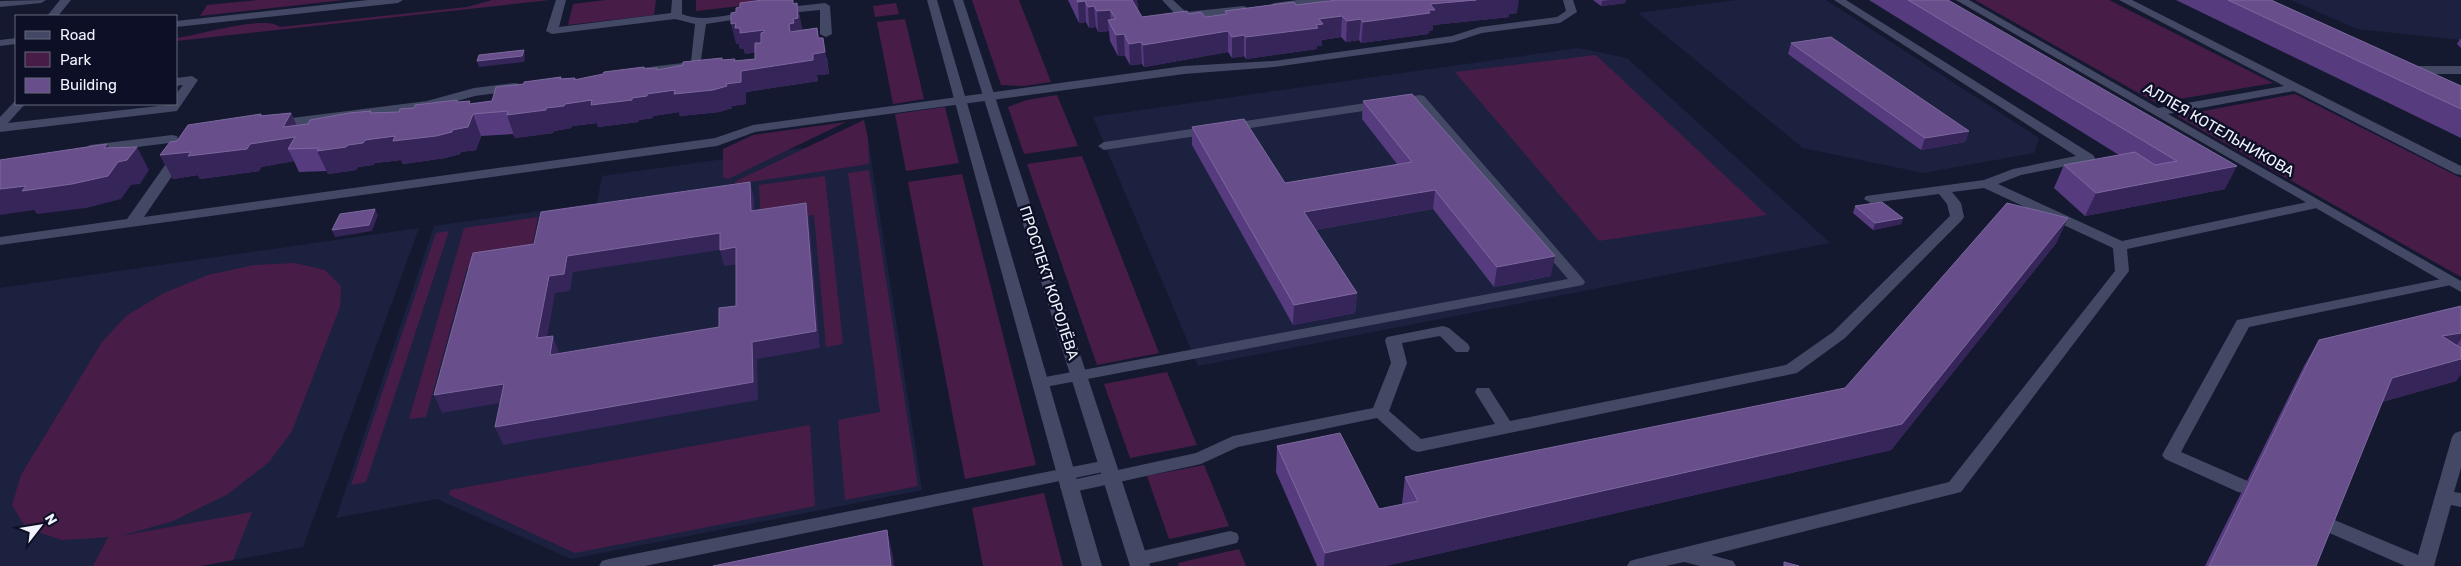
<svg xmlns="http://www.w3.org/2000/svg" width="2461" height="566" viewBox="0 0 2461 566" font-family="Rubik,sans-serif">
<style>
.built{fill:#1c213f}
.green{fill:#471d48}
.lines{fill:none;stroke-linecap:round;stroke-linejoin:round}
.service{fill:#434964;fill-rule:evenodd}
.minor{fill:#434964;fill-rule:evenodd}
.tertiary{fill:#434964;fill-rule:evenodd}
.wall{fill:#573b7f}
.shaded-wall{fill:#362559}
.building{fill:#684f8c;stroke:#7d689e;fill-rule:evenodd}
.labels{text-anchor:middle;stroke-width:5;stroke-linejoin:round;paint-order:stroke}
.street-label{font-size:15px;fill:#f0f3fd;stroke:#0c0f26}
</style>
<rect width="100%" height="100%" fill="#151930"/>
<!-- built -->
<path class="built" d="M1736,0h90l213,138 -5,15 -111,20 -120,-25 -165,-135z
M2291,0h170v40l-104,-11z
M1578,48l49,10 203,185 -632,123 -105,-249z
M868,139l54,351 -351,69 -134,-60 -101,19 98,-292 163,-23 5,-27z
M419,228l-116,319 -101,19h-202v-278z"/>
<!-- green -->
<path class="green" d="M258,0h86l-144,16 7,-11z
M492,0h58l-374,41v-3c20,-2 89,-24 104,-11l187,-20z
M606,0h50l-2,15 -86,10 5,-21z
M696,0h96l-96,11z
M972,0h47l32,82 -28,4 -22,-1z
M1975,0h134l164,83 -117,20z
M896,3l3,11 -24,3 -2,-11z
M905,19l19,80 -31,5 -16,-82z
M1596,55l171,160 -168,26 -144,-169z
M2295,94l166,84v99l-284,-161z
M1057,95l21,51 -54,8 -16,-47 19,-7z
M945,107l14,56 -53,8 -11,-57z
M864,120l4,19 1,25 -131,20 -4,-2z
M846,122l-118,57 -5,-2v-28l30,-14z
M1082,156l77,197 -62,12 -70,-201z
M869,170l49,316 -73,14 -7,-80 42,-8 -32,-239z
M962,174l74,291 -71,14 -57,-297z
M825,176l18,168 -17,3 -12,-132 -53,8 -2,-38z
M538,217l-8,41 -63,10 -41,149 -17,2 55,-191z
M449,231l-83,251 -15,3 85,-252z
M295,263l30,7 16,16 -1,21 -48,124 -23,31 -41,32 -55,27 -52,15 131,-24 -19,48 -33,6h-107l14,-27 3,-2 -48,3 -36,-12 -14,-23 9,-30 81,-133 24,-26 38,-23 44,-18 46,-10z
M1167,372l30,73 -67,13 -26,-74z
M810,425l5,81 -240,47 -126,-58 1,-5z
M1204,465l25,61 -60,13 -22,-63z
M1044,493l19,73h-80l-11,-58z
M1239,549l7,17h-67l-1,-3z"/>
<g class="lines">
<!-- service -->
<path class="service" d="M46,0l-5,3 -41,4v-6z
M60,0h11l-13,16h-11z
M556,0h10l-7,27 112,-14 1,-13h10v14c20,9 48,0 70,-3l5,3 -5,3 -46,7 -6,43 -63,9 -4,-1 -2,-3 2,-3 58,-7 4,-38 -20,-5 -123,15 -6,-3z
M1162,0h11l13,12 58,-6 5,3 -5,3 -61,7 -4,-1z
M1298,0h32l-5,3 -51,6 -5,-3 5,-3z
M1563,0h10l4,12 -17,11 -78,10 -28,9 -180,25 -90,7 -429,58 -38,14 -717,99v-8l127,-18 48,-68 5,-1 7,4 -43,63 571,-79 38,-13 431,-59 90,-5 178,-25 28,-9 77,-10 9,-6z
M1834,0h12l247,155 2,3 -2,3 -72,14 -23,9 124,57 195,-41 7,4 -7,4 -190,41 2,22 -168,221 -250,63 22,6 3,5h-36l-16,-4 -18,4h-39l3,-5 7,-2 312,-77 166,-211 -2,-23 -129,-60 -32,4 9,11 3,14 -2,3 -117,118 -48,35 -379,79 -6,-2 -35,-32 -139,29 -37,17 -132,29 -6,-1 -3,-5 3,-5 133,-29 37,-17 140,-28 18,-45 -6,-23 2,-3 56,-11 6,2 19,16 2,4 -2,4h-12l-16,-16 -38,7 5,20 -18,48 32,28 74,-15 -20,-32 2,-4h12l21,33 276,-56 47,-33 117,-116 -3,-12 -8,-10 -68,9 -7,-4 2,-3 118,-16 29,-11 63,-13z
M825,3l5,3 2,28 -6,3 -6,-3v-24l-41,4 -5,-3 5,-3z
M2407,63l9,3h45v8h-47l-13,-7z
M192,76l6,4 -21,31 -177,21v-15l15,-16 1,3h9l-17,19 168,-19v-10l7,-9 -7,1v-8z
M515,83l4,1 2,3 -2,3 -44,6 -47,13 -152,19 -6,-4 6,-4 151,-19 47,-13z
M1420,95l4,1 159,183 2,3 -2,3 -543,103 -6,-1 -2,-4 2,-4 6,-1 528,-99 -151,-176 -313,47 -6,-4 6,-4z
M172,135l5,1 1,3 -1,3 -87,11 -6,-4 6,-4z
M2451,277l7,4 -2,3 -207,43 -68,125 69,30 3,5 -3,5 -6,1 -6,-1 -73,-33 -3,-4 75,-135z
M2461,431v37l-7,24 7,1v14l-10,-2 -17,61h-29l-87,-38 -2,-5 2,-5 7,-2 93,39 34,-118 3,-4z
M1107,460l6,2 3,4 -3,4 -468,96h-46l3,-5 7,-2z
M1230,531l7,2 2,5 -2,5 -98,23 -8,-2 -3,-5 3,-5 7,-2z"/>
<!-- minor -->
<path class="minor" d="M368,0h35l-5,3 -222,24v-6z
M1956,0h13l189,108 126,-22 -165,-86h13l329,166v9l-5,-1 -162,-83 -126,23 293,167v11z
M16,38v6l-16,2v-6z"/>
<!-- tertiary -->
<path class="tertiary" d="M927,0h10l165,566h-20z
M953,0h10l187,566h-20z"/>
</g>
<!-- wall -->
<path class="wall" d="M793,0v4l4,-1 4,21 1,6 15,-2 2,10 8,21 2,15 -12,1 1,6 -72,11v12l-14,2v2l-13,4 -39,4 -1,-4 -26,4v2l-14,2 -1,2 -40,5 -1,-4 -25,3 -1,2 -17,3 -1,2 -38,5 -2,-4 -32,2 -5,14 -15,2 -1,2 -15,4 -42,6 -2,-4 -26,3 -2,2 -15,2 -2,3 -28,4 -1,-3 -28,1 -5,-11 -33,6 -2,4 -59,8 -2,-4 -25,4 -13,-24 17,-14 84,-27 1,2 29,-3 6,12 11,-1 63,-13 1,2 27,-1 59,-10 13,2 21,-3 32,-17 37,-7v2l14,-1 1,2 69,-11 12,1 66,-10 12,1 20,-2v-7l-10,2 -1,-5h-4l-1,-5h-3z
M1068,0h69l1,10 4,7 47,-3 16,3 20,-3v-3l71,-6 221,8 -8,1v3l-76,8v5l-4,1 -1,3 -67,9 -2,-3 -13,2 -5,-5 -19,3v6h-5v3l-71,10 -2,-3 -12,2 -4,-6 -84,15 -2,-3 -12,1 -5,-9h-7l-8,-15 -1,-10 -11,1 -2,-5 -7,1 -3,-6 -7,1z
M1593,0h33l-1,3 -24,3z
M1869,0h79l277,189 -140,27 -31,-28 10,-23 55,-10z
M2176,0h95l190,86v52z
M2460,39h1v9l-4,-4z
M1791,43l178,88 -4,11 -44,8 -133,-96z
M1363,101l188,175 -57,11 -61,-78 -118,21 42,63 -2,20 -62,12 -101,-180v-18l93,56 112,-19 -35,-45z
M1855,206l48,12 -2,6 -28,6 -20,-17z
M2057,242l-166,208 -506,116h-68l-41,-94 1,-26 102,63 23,-5 3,-27 440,-89z
M2461,306v68l-5,7 -74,21 -66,164h-111l99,-200 15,-26z"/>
<!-- shaded-wall -->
<path class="shaded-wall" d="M793,0l3,19 1,-16 4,21 1,15 -12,-7 -1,-8 4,-20z
M1131,0h6l1,17z
M1476,0h43l-2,13 -8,1v3l-76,8v5l-4,1 -1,3 -67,9 2,-21 67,-18z
M1610,0h16l-1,3 -24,3 1,-5z
M1085,1l1,21 -7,1 -1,-21z
M1094,6l2,21 -7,1 -1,-21z
M1110,10l1,16 -3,-6 1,11 -11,1 -1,-21z
M1342,16l-1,21 -19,3v6h-5v3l-71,10v-22l73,-18z
M1361,19l-2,21 -13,2 1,-21z
M736,23l4,5 24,2 4,21 -23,3 -1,-5h-4l-1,-5h-3l-5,-20z
M817,28l4,21 2,-11 6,36 -12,1 1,6 -72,11v12l-14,2v2l-13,4 -39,4 -1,-4 -26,4v2l-14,2 -1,2 -40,5 -1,-4 -25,3 -1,2 -17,3 -1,2 -38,5 -8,-23 39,-7 19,-4 27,-4 40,-2 15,-4 79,-10 8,-23 1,-2 5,21 1,-9 72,-17 5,-16z
M1228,31v21l-84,15 -1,-22z
M1124,34l1,22h-7l-2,-21z
M1244,35v21l-12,2v-21z
M1141,42l1,22 -12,1 -1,-21z
M524,50l1,6 -1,6 -45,5 -2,-6z
M291,113l10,22 -13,14 6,12 -33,6 -2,4 -59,8 -2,-4 -25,4 -13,-24 123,-28z
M473,114l8,22 -5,14 -15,2 -1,2 -15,4 -42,6 -2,-4 -26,3 -2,2 -15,2 -2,3 -28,4 -11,-23 31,-6 17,-5 87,-10z
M1969,131l-4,11 -44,8 4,-12z
M107,144l10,18 20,-15 12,23 -9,14 -9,1 -10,14 -35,9 -49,6 -3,-4 -34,5v-26l104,-41z
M2237,166l-12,23 -140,27 11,-23z
M750,182l4,16 1,29 -4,-16z
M1435,190l-2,19 -130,23 1,-20z
M806,203l3,16 11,129 -63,11 1,41 -255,45 -8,-18 257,-85z
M375,209l3,6 -6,16 -37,6 -3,-7z
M1903,218l-2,6 -28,6 2,-7z
M2068,218l-11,24 -166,208 -506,116h-61l1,-13 577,-129z
M720,233l16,14 4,17 -16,2 -4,-16 -147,22 -3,19 -15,2 -11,63 -7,-18 12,-62 18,-20z
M1555,256l-4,20 -57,11 3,-20z
M1357,293l-2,20 -62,12 1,-20z
M2461,333v6l-12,18 -7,-21z
M553,336l6,17 -9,2z
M2461,359v15l-5,7 -81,23 17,-26z
M504,384l7,17 -69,12 -8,-18z
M887,530l6,27 1,9h-3z"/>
<!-- building -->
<path class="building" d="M763,0h30v4l4,-1 1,15 -5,1 1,4 -5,1 1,8 27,-4 1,10h5l2,14 -12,2v6l-72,11v11l-15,2 1,2 -14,4 -39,4 1,-4 -28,4v2l-15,2v2l-41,5 1,-5 -27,4 -1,2 -18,2v2l-39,5 1,-4 -35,3 -5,13 -16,3v2l-16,4 -43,5 2,-5 -30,4 -2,3 -15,2 -2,2 -29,4 2,-3 -31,1 7,-12 -45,7 -3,5 -59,7 3,-4 -31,3 10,-13 7,-1 11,-16 73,-11 -1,2 31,-3 -8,14 25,-3 2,-4 39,-7 22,-2 -1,2 29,-1 1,-3 14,-1 1,-3 42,-5v2l13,-1 -1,3 23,-3 4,-14 28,-3v-2l37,-5 -1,2 15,-1 -1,2 29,-6 1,-2 40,-5v2l13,-1v2l26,-5v-3l39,-4v2l13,-1 -1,2 21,-2v-16h6v-10l3,-1v-2l-24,3v-5h-5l1,-5 -5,1v-11l5,-1v-4l4,-1v-4z
M1077,0h55l10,17 45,-6 2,3 12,-2 4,5 22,-3 -2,-3 69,-9 2,3 41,-5h139l-46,4 5,6h-7l2,3 -67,9 -2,-3 -14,2 -5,-5 -23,3 4,5 -7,1 2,3 -72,9 -2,-2 -12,2 -4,-6 -85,14 -2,-3 -12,2 -5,-10 -8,1 -8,-15 8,-1 -6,-9 -13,1 -3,-5 -6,1 -3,-6 -7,1z
M1908,0h40l289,166 -141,27 -32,-28 71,-13 20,13 22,-4z
M2228,0h43l190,86v23z
M1831,37l138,94 -44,7 -134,-95z
M524,50l-2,6 -45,5 2,-6z
M1412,94l143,162 -58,11 -62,-77 -131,22 53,81 -63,12 -102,-178 52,-8 41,64 127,-21 -49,-61z
M107,144l-3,4 33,-1 -10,13 -9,2 -10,14 -36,8 -50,7 4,-5 -26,3v-29z
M750,182l1,29 55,-8 10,128 -64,11 1,40 -258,45 9,-43 -70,11 39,-142 61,-9 7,-32zM720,233v17l16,-3v59l-17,2v19l-169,28 3,-19 -16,2 12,-62 15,-2 3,-18z
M1882,202l21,16 -28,5 -20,-17z
M2007,203l61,15 -166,206 -577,129 -48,-107 63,-13 39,76 39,-8 -13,-24 440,-89z
M375,209l-6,16 -37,5 8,-16z
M2461,306v27l-19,3 19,12v11l-69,19 -76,188h-107l110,-226z
M887,530l4,36h-178z
M1784,562l15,4h-15z"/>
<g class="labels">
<!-- street labels -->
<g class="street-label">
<text transform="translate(2219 130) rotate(30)" y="5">АЛЛЕЯ КОТЕЛЬНИКОВА</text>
<text transform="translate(1049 283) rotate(72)" y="5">ПРОСПЕКТ КОРОЛЁВА</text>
</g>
</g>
<!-- legend -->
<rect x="15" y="15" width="162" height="90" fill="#0c0f26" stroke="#676a7c"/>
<rect x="25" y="31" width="25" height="8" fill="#434964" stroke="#676a7c"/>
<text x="60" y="40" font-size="15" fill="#f0f3fd">Road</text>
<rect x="25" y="52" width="25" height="15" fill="#471d48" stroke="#676a7c"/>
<text x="60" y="65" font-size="15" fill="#f0f3fd">Park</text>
<rect x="25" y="78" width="25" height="15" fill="#684f8c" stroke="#676a7c"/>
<text x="60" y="90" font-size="15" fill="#f0f3fd">Building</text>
<!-- north arrow -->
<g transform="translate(40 526) rotate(59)" stroke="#0c0f26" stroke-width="4" paint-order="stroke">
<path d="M0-4L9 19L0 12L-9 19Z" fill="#f0f3fd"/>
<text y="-8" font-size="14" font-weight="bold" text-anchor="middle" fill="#f0f3fd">N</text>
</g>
</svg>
